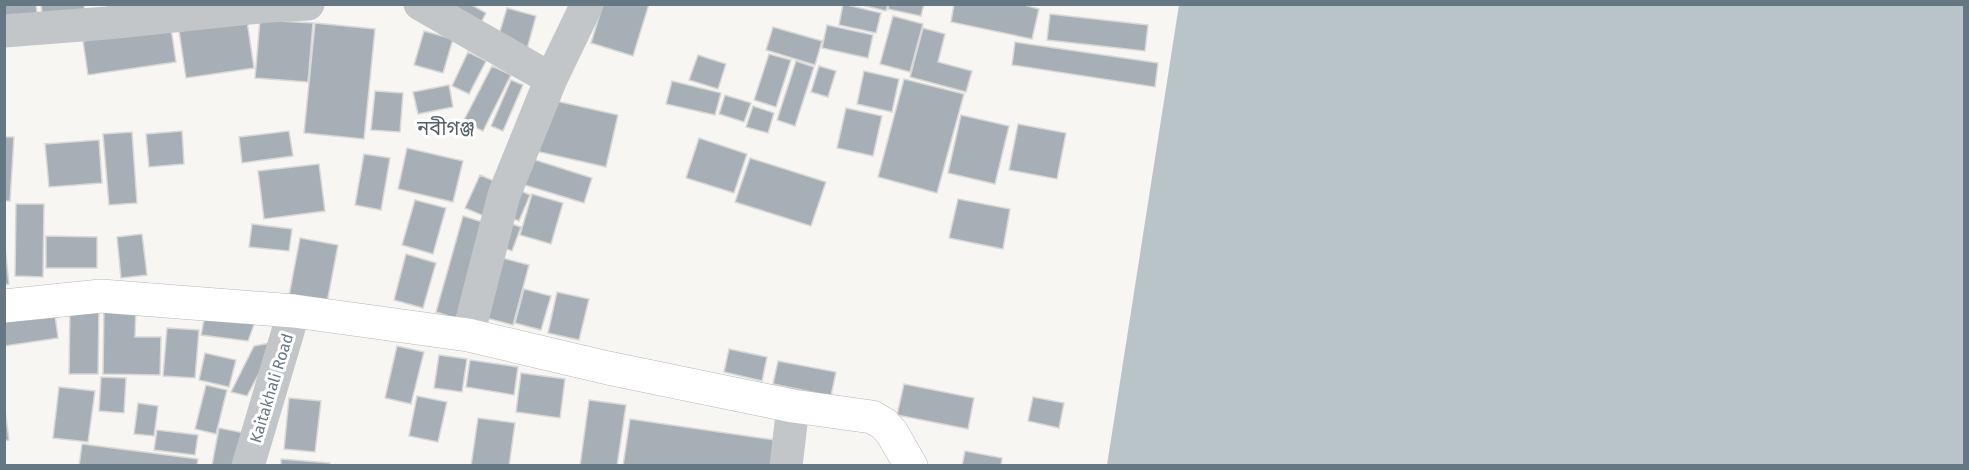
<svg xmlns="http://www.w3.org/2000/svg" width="1969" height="470" viewBox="0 0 1969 470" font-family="'Fira Sans','Noto Sans Bengali',sans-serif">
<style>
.water{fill:#b8c4c8}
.building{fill:#a6afb5;stroke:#d8d8d6;stroke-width:1.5}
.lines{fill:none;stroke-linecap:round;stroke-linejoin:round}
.major-casing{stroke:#b3b8bb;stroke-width:34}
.minor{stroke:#c2c6c9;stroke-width:33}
.major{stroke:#fff;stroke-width:33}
.labels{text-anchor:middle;stroke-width:6;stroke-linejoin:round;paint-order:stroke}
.street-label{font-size:16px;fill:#667784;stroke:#fff}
.quarter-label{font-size:20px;fill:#546069;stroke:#fff}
</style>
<rect width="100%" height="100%" fill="#f7f6f3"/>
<!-- water -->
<path class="water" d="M1179,5h785v460h-857z"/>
<!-- building -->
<path class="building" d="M4,4h32l2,18 -34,5z
M41,4h43l1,14 -42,5z
M448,4h22l16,9 -10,19z
M603,4h46l-16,52 -42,-13z
M843,4l38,9 -5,20 -37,-8z
M858,4h30l-2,7z
M889,4h35l-3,12 -33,-7z
M954,4h66l19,5 -7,30 -81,-17z
M507,8l29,8 -9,33 -30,-8z
M1050,14l98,11 -3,26 -98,-11z
M893,16l30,8 -13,48 -30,-8z
M260,20l53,3 -5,59 -53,-4z
M247,21l7,47 -68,10 -7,-47z
M315,23l60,6 -11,110 -60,-6z
M827,25l46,10 -5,23 -46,-10z
M773,27l49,14 -7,24 -49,-15z
M171,28l5,34 -88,13 -5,-34z
M923,28l22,6 -7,28 34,9 -6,21 -56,-15z
M424,31l29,8 -10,34 -29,-8z
M1015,42l143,21 -3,24 -143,-22z
M468,52l18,9 -17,33 -17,-8z
M769,54l22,6 -15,47 -22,-7z
M698,55l28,9 -8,25 -29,-9z
M796,61l18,6 -19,59 -18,-6z
M492,66l19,9 -28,56 -20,-9z
M819,66l17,5 -8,26 -17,-5z
M864,71l35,8 -7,33 -35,-8z
M904,79l60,15 -27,99 -59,-16z
M511,80l12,5 -20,46 -12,-5z
M672,81l49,12 -6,22 -49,-11z
M449,85l4,22 -35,7 -5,-22z
M375,91l28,2 -3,39 -29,-2z
M725,95l26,8 -7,19 -25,-8z
M543,98l75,17 -12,52 -75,-17z
M753,106l21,7 -6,20 -22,-6z
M846,108l36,8 -9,40 -36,-8z
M961,115l48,11 -14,58 -47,-11z
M1018,124l48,9 -9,46 -48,-9z
M182,131l2,33 -35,3 -3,-33z
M289,131l4,25 -51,7 -3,-26z
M132,132l5,71 -28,2 -6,-71z
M4,137h10l-4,64h-6z
M699,138l48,16 -13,39 -48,-15z
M99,140l3,43 -53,4 -4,-43z
M407,148l56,13 -10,41 -55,-13z
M364,154l26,4 -9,52 -26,-5z
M523,156l69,22 -8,25 -69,-21z
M750,158l76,24 -15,44 -76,-24z
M319,164l6,47 -61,8 -6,-48z
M480,175l26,11 -15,33 -26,-11z
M512,187l18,8 -11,26 -18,-7z
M532,194l31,9 -12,41 -31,-9z
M958,199l52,10 -7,40 -54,-11z
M415,200l31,8 -13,46 -31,-9z
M16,204h28l-1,73 -28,-1z
M463,216l26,8 -28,96 -25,-8z
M502,221l19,6 -9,24 -19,-7z
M252,224l40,5 -3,22 -40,-4z
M142,234l5,41 -26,3 -4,-41z
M46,236l51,1v31h-51z
M4,237l5,47 -5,1z
M300,238l38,7 -12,63 -38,-7z
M406,254l30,9 -13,45 -29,-8z
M491,255l38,10 -16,60 -38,-10z
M524,289l27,7 -10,34 -26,-7z
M557,292l32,7 -10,41 -31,-7z
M104,305h32l-1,32h26l-1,38 -57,-1z
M54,307l4,31 -53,8 -1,-31z
M70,308l29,1 -1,65h-29z
M206,310l52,4 -10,27 -47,-6z
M167,328l32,2 -4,48 -32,-2z
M281,341l-15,19 -19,36 -16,-4 23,-46z
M397,346l27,6 -13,52 -26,-6z
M729,349l38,8 -5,24 -38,-9z
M205,353l31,7 -7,27 -30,-7z
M439,355l28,4 -5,33 -28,-4z
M470,360l48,7 -4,28 -48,-8z
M778,361l58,11 -5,24 -58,-12z
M521,373l44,6 -5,39 -44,-6z
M101,377l25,1 -2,35 -25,-2z
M904,384l70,14 -6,31 -71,-14z
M206,385l21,5 -11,44 -21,-5z
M59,387l36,4 -7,51 -35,-4z
M417,396l30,6 -9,40 -29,-6z
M1033,397l31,6 -5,25 -31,-7z
M289,398l32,3 -6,51 -31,-3z
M589,400l37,5 -9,61h-37z
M4,403l5,37 -5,1z
M138,403l20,3 -4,30 -20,-2z
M478,418l37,5 -6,43h-38z
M630,419l145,21 -4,26h-148z
M219,428l31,6 -6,32 -32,-1z
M157,430l41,5 -3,20 -41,-5z
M82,444l116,15 -1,7h-118z
M965,451l37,7 -1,8h-39z
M281,459l49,4 -1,3h-48z"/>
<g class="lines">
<!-- major casing -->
<g class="major-casing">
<path id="major" d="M4,306l97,-10 193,15 174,24 140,33 185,38 79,11 12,7 8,9 19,33"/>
</g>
<!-- minor -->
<path class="minor" d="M420,4l131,75
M4,31l103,-8 162,-17 39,-2
M468,335l36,-140 47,-116 36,-75
M248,466l46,-155
M786,466l7,-60"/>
<!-- major -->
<use href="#major" class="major"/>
</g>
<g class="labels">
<!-- street labels -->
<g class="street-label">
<text transform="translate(271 388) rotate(-73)" y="6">Kaitakhali Road</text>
</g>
<!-- quarter labels -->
<g class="quarter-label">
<text x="446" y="135">নবীগঞ্জ</text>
</g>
</g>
<!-- border -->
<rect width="1969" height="470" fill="none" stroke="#667784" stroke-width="12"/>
</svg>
